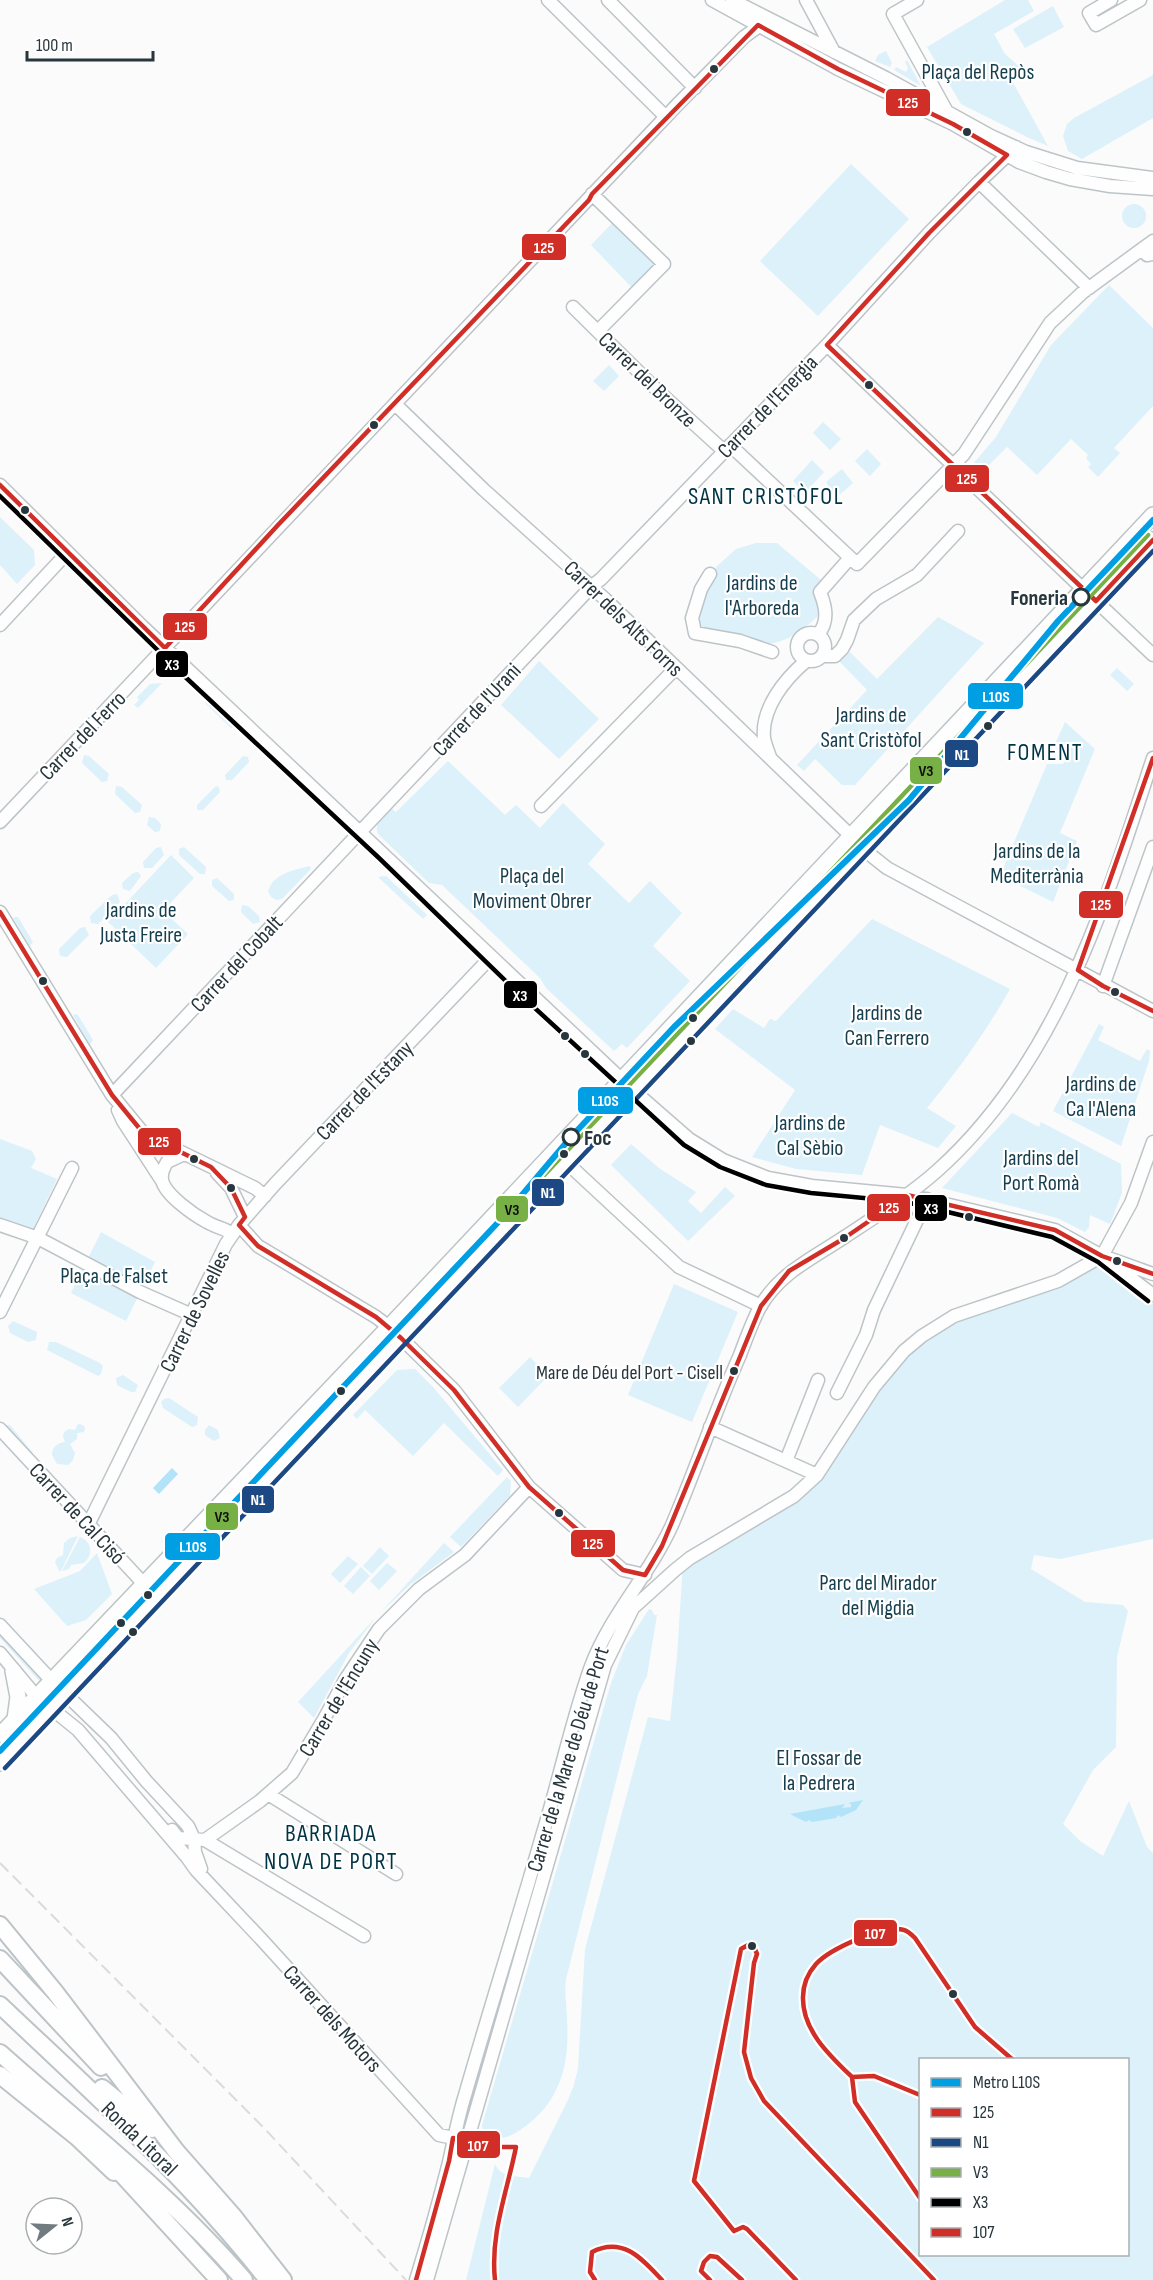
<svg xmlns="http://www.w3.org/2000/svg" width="1153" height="2280" viewBox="0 0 1153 2280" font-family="'Sofia Sans Condensed',sans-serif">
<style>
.green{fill:#dcf1fa;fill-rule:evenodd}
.water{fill:#b2e3f8}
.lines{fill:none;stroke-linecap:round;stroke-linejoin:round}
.minor-casing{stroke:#bdc4c7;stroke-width:15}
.major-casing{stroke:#bdc4c7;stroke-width:18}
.highway-casing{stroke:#bdc4c7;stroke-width:20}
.minor{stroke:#fefefe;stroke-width:12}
.major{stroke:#fefefe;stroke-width:15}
.highway{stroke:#fefefe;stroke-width:16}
.rail{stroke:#dadbdc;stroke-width:2;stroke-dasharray:12 6;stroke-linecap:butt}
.bus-1-casing{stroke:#fff;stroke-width:9}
.bus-2-casing{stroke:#fff;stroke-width:9}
.bus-3-casing{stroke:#fff;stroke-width:9}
.bus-4-casing{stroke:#fff;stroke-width:9}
.bus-5-casing{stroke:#fff;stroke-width:9}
.bus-1{stroke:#d02e26;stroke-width:4.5}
.bus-2{stroke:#1c4883;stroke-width:4.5}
.bus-3{stroke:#77b045;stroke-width:4.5}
.bus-4{stroke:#000;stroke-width:4.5}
.bus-5{stroke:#d02e26;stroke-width:4.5}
.metro-1-casing{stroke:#fff;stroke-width:10}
.metro-1{stroke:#009fe3;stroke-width:6}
.bus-dot{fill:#28373d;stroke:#fff;stroke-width:2}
.stop-dot{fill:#fff;stroke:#28373d;stroke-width:3}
.labels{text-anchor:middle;stroke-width:4.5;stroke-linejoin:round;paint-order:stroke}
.bus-label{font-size:20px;fill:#28373d;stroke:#fff;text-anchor:end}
.park-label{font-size:22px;fill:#153e4e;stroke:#fff}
.street-label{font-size:22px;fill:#28373d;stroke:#fff}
.stop-label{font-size:22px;font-weight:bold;fill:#28373d;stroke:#fff;text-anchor:end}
.neighbourhood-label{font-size:24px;letter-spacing:1.5px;fill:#003445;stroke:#fff}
.line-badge{stroke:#fff;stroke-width:2}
.badge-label{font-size:16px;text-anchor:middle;font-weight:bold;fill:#fff}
.pale-badge-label{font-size:16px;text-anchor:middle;font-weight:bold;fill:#111}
</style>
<rect width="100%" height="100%" fill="#fbfbfb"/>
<!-- green -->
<path class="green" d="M1005,0h23l6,11 -40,23 11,20 18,16 -3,3h-4l-5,6 37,67 -19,-8 -68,-34 -34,-57z
M1053,6l11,21 -39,21 -12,-19z
M886,51l6,12 -2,4 -15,-6 3,-6z
M907,60l14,26 -27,-16 2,-3 10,5 2,-4 -3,-6z
M1153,75v43l-71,41 -14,-8 -5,-15 4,-12 7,-6z
M851,164l58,55 -91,97 -58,-55z
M1122 216a12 12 0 1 1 24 0a12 12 0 1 1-24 0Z
M617,218l47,46 -28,28 -45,-47z
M1109,285l44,43v78l-39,42 6,5 -22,24 -10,-10 3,-3 -5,-6 2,-3 -17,-16 -34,36 -30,-28 -26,26 -9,-8 24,-28 55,-92z
M609,365l10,11 -15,15 -11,-10z
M823,422l18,17 -11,11 -17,-17z
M867,449l14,15 -11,12 -15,-15z
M812,460l12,12 -19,21 -12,-12z
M842,469l11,14 -17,15 -10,-16z
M0,517l34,33 1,15 -18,19 -17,-19z
M756,543h21l44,37 -8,9 8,24c-46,46 -68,31 -125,18l3,-30 17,-34 20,-18z
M938,617l46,26 -129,142h-13l-27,-26 -11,12 -7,-6 70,-75 -28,-29 11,-9 27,27z
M539,661l60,58 -40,40 -58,-54z
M1117,668l17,16 -7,7 -17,-16z
M162,683l-24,25 -4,-3 5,-5 -2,-3 13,-13z
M207,698l29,28 -5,2 -26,-25z
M1065,722l30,27 -35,84 17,8 -24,61 -53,-26 47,-112h16l3,-5 -12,-13z
M84,755l5,1 20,18 -2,7 -5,1 -20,-19z
M243,756l5,1 1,5 -17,18h-6l-1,-5z
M448,761l57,54 11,-10 24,23 23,-25 42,41 -17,20 41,39 21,-22 32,32 -29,33 37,35 -63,67 -5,-4 -8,7 -68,-63 -6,-10 -98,-93 -13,-2 -51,-49c-5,-12 5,-18 13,-26l5,4z
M116,786l6,1 20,18 -2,7 -5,1 -20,-19z
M216,786l3,1 1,5 -17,18h-6v-5z
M149,817l6,1 6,6 -1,7 -5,1 -8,-7z
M161,847l3,8 -12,13h-8l-1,-6 13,-14z
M184,847l22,20 -1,7h-5l-21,-19v-6z
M171,855l23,23 -31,33 25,23 -32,34 -48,-46z
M310,866l1,3 -29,30 -6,1 -5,-3 -3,-6c6,-18 26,-21 42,-25z
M138,872l3,4 -11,15 -7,-2 -1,-6 11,-10z
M386,876l41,39 -4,4 -45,-42z
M217,878l17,16v6l-5,1 -17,-15v-6z
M117,894l3,8 -22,22 -7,-1 -1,-7 22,-21z
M242,905l6,1 11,10 1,6 -7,2 -12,-12z
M16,917h2l15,25 -3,4 -17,-28z
M872,919l138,70c-24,43 -52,81 -83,119l29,18 -18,22 -58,-23 -18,50 -66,-6 -44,-12 43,-67 -80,-61 18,-20 31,19 6,-9 6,2z
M85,927l4,8 -22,22 -7,-1 -1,-7 21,-21z
M75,1014l3,1 15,25 -3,5 -17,-30z
M1099,1024l5,3 -6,13 42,21 7,-12 3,2 -1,10 -28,85 -68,-35z
M1012,1113l27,14 2,-5 80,42 1,29 -12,31 -20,-9 -1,12 -4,5 -28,-14 -115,-30z
M0,1139l32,12 4,8 -5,9 26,11 -29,60 -28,-10z
M631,1144l28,24 37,24 -8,9 13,12 24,-26 10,9 -47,45 -77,-76z
M101,1232l54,30 -29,59 -55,-28z
M1102,1256l51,48v235l-93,20 -26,-4 -3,14 54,33 38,3 5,6 -11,46 -1,90 -23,23 -30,54 17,17 23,15 26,-55 18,46 6,6v427h-687l29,-116c5,13 21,12 34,14l39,-78 6,-15 4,-17 7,-119 63,-232 22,4 7,-65 6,-93 134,-88 57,-88 48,-51zM920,2060h208v194h-208z
M674,1284l64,28 -46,110 -64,-27z
M13,1321l24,11 -1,8 -8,2 -18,-9 -2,-7z
M49,1342h7l44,21 3,3 -2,8 -3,2 -51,-26z
M530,1357l18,19 -30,31 -19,-19z
M415,1369l18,18 70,83 -5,6 -54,-53 -31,33 -48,-46 -8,9 -4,-4 44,-45z
M123,1375l15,10 -3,7h-4l-14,-7 -1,-7z
M169,1398l29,19 -1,8 -5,2 -29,-19 -2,-6 3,-3z
M78,1424l5,1 2,3 -1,4 -7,1v6l-7,5 5,9 -2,7 -5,5 -11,-1 -5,-9c0,-8 5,-12 13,-13l-2,-5 1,-5 5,-3 6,1z
M7,1425h3l23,28h-3l-23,-26z
M209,1425l9,5 2,8 -6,3 -9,-6v-5z
M507,1477l4,4 -1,15 -49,51 -11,-10z
M78,1536l-17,35h-2l-4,-9 2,-4 6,-3 1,-12 6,-5z
M80,1537c12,5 14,17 4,26l-13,2 -2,4 -7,2z
M444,1543l10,9 -43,32 -30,28z
M380,1547l9,9 -17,18 -9,-8z
M97,1553l15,41 -26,26 -19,6 -33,-37 46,-18z
M348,1556l10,8 -18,19 -9,-9z
M387,1563l10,8 -18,19 -9,-9z
M361,1567l9,9 -17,18 -9,-8z
M649,1609l3,1 2,5h3l-10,61 -9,18 -72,285c-2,14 1,27 1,41 3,47 -8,86 -50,112 -11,7 -23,9 -34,0l-1,-7 129,-442 15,-38z
M376,1617l-27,36 -35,65 -16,-16z
M0,1632l44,49 -3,2 -41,-45z"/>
<!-- water -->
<path class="water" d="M172,1468l6,6 -19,20 -6,-6z
M863,1800l-7,10 -15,7 -3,-2 -2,3 -24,4 -3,-2 -3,2 -16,-8 55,-10 -3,4 9,-1v-3l-3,-1z"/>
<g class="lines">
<!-- minor casing -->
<g class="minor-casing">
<path id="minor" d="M548,0l118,117
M608,0l87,88
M712,0l126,69 115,55 66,38 27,10 24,7 40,7 43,3
M732,0l154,78 105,58 35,16 51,16 76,10
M806,0l28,52
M917,0l-24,14 53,96
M1111,0l-22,13 7,12 44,-25
M979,182l110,106
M592,194l72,70 -66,67
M1145,252l2,3 6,-1
M573,307l84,83 67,61
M827,345l256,244
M395,404l89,86 121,109 245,236
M730,445l127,119 107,-110 86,-131 32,-30 71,-52
M0,485l143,142 478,452
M710,574l-9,15 -9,29 3,15 45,8 32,11
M1096,601l57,54
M0,625l67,-72
M797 647a14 14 0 1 1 28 0a14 14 0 1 1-28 0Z
M818,635c11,-14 8,-28 2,-43l29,-33
M823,656h12l7,-7 5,-9 7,-20 22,-21 41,-24 41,-44
M770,757c-2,-6 -5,-13 -6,-19 -3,-30 21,-59 42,-77
M541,806l131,-134
M0,822l676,-716 68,-69 25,-18
M863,849l24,19 266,143
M0,912l112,183 32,39 111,54 10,8
M1103,986l50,-139
M634,1091l55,48 34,21 45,18 44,8 95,9 148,35 47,26 51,39
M112,1095l480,-509 9,-7 226,-234 102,-112 50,-51 37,-35
M118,1110l5,11 39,60
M184,1154l-17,8c-3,5 -6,12 -5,18 3,15 32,35 45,42 8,5 17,6 26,12
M567,1163l112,104 82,39
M217,1173l14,15 14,29
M0,1225l38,13 102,54 52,23
M239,1225l19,21 118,71 13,10
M1111,1259l42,15
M0,1312l72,-144
M401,1338l53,52 75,97 94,83 22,5
M837,1393l29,-58 8,-25 53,-111
M710,1427l107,48
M0,1429l156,168
M786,1461l32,-81
M88,1525l138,-281 13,-19 36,-41 216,-227
M0,1625l52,56 59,57 36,44 41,44 6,13 1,13 6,17
M0,1653l36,43 42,34 108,126 10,14 66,70 177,195 20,4
M268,1794l128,80
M172,1830l6,8 27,2 55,-39 32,-28 32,-54 21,-39 34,-51 40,-40 46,-34 64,-68
M205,1840l159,96
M416,2280c12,-39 23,-78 33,-118 5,-22 9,-45 16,-67 25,-87 52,-172 77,-259 17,-55 29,-113 48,-167 19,-53 59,-93 82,-144 24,-56 43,-114 68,-170 6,-16 12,-33 20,-48 20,-35 55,-50 86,-71 32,-21 64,-41 92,-66 119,-107 167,-265 215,-412
M427,2280l178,-615 28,-57 42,-38 15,-12 104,-62 23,-21 57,-88 30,-36 18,-15 32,-20 104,-35 44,-25 29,-53 22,-61"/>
</g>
<!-- major casing -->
<g class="major-casing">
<path id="major" d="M13,1671l5,26 -3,22
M0,1735l389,-408 764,-812
M0,1763l1153,-1223"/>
</g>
<!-- highway casing -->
<g class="highway-casing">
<path id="highway" d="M0,1925l55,67 121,159 57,65 50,64
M0,1959l101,108
M0,2005c95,90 187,172 268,275
M0,2053c83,74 171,142 244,227
M0,2075l77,62 37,35
M102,2088l50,41
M110,2161l109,119"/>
</g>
<!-- minor -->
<use href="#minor" class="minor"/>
<!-- major -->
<use href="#major" class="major"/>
<!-- highway -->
<use href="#highway" class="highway"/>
<!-- rail -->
<path class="rail" d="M0,1863l263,264 143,153"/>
<!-- bus-1 casing -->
<g class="bus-1-casing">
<path id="bus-1" d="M0,485l165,163 113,-123 311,-325 3,-6 166,-169 80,44 115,55 54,31 -78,78 -102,112 269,256 57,-61
M1153,758l-75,212 25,16 50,25
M0,912l112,183 32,39 67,33 20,21 14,29 -6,8 19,21 118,71 25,21 53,52 75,97 94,83 22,5 17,-29 99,-240 28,-35 54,-32 64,-44 148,35 47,26 51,18"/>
</g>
<!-- bus-2 casing -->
<g class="bus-2-casing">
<path id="bus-2" d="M5,1768l1148,-1217"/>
</g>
<!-- bus-3 casing -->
<g class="bus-3-casing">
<path id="bus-3" d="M0,1752l1148,-1217"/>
</g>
<!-- bus-4 casing -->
<g class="bus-4-casing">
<path id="bus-4" d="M0,496l181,177 198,185 134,130 171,157 36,22 46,18 45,8 95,9 146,35 46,25 50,39"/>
</g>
<!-- bus-5 casing -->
<g class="bus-5-casing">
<path id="bus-5" d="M852,2077c-22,-21 -50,-47 -49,-80 0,-12 5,-24 13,-33 14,-15 68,-40 88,-34 4,1 8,5 11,8l60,89 38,33
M852,2077l3,25 65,96
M852,2077l22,-1 46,19
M734,2231l-40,-50 47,-232 7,-4 6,2 3,7 -3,9 -10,89 7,26 13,23 170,179
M734,2231l9,-4 4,2 49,51
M416,2280l33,-119 4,-23 34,9h29c-9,45 -26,87 -21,133
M595,2280l-5,-8 2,-20c31,-16 50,7 70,28
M710,2280l-9,-9 3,-9 6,-6 7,1 25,23"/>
</g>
<!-- bus-1 -->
<use href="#bus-1" class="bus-1"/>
<!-- bus-2 -->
<use href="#bus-2" class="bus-2"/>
<!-- bus-3 -->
<use href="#bus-3" class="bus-3"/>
<!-- bus-4 -->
<use href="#bus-4" class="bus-4"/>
<!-- bus-5 -->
<use href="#bus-5" class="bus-5"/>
<!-- metro-1 casing -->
<g class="metro-1-casing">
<path id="metro-1" d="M0,1751l505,-536 66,-78 103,-110 235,-227 149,-179 95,-101"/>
</g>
<!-- metro-1 -->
<use href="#metro-1" class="metro-1"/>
</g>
<!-- markers -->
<g class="bus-dot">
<circle cx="714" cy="69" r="5"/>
<circle cx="967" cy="132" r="5"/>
<circle cx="869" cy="385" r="5"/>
<circle cx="374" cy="425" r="5"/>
<circle cx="25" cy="510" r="5"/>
<circle cx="988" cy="726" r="5"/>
<circle cx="43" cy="981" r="5"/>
<circle cx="1115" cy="992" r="5"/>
<circle cx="693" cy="1018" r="5"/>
<circle cx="565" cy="1036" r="5"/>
<circle cx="691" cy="1041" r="5"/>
<circle cx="585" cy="1054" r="5"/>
<circle cx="564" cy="1154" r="5"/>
<circle cx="194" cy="1159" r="5"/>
<circle cx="231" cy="1188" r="5"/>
<circle cx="969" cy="1217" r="5"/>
<circle cx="844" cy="1238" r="5"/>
<circle cx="1117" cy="1261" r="5"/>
<circle cx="734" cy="1371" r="5"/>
<circle cx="341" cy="1391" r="5"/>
<circle cx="559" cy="1513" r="5"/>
<circle cx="148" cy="1595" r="5"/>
<circle cx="121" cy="1623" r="5"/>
<circle cx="133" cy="1632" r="5"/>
<circle cx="752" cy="1946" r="5"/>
<circle cx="953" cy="1994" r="5"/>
</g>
<g class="stop-dot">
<circle cx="1081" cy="597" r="8"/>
<circle cx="571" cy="1137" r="8"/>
</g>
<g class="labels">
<!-- bus labels -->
<g class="bus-label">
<text x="723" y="1379">Mare de Déu del Port - Cisell</text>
</g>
<!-- park labels -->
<g class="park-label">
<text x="978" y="79">Plaça del Repòs</text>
<text x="762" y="590">Jardins de<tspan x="762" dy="25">l'Arboreda</tspan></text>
<text x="871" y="722">Jardins de<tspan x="871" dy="25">Sant Cristòfol</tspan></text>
<text x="1037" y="858">Jardins de la<tspan x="1037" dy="25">Mediterrània</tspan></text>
<text x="532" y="883">Plaça del<tspan x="532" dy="25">Moviment Obrer</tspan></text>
<text x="141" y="917">Jardins de<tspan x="141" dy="25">Justa Freire</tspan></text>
<text x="887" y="1020">Jardins de<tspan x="887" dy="25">Can Ferrero</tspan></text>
<text x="1101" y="1091">Jardins de<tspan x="1101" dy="25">Ca l'Alena</tspan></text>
<text x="810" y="1130">Jardins de<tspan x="810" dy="25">Cal Sèbio</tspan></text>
<text x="1041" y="1165">Jardins del<tspan x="1041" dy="25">Port Romà</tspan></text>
<text x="114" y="1283">Plaça de Falset</text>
<text x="878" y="1590">Parc del Mirador<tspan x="878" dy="25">del Migdia</tspan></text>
<text x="819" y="1765">El Fossar de<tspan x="819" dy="25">la Pedrera</tspan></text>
</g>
<!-- street labels -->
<g class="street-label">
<text transform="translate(648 379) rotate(44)" y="8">Carrer del Bronze</text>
<text transform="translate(767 406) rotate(-46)" y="8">Carrer de l'Energia</text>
<text transform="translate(624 618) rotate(44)" y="8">Carrer dels Alts Forns</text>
<text transform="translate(476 709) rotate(-47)" y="8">Carrer de l'Urani</text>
<text transform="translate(82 735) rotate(-46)" y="8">Carrer del Ferro</text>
<text transform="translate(236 963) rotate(-47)" y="8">Carrer del Cobalt</text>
<text transform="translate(364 1090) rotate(-46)" y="8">Carrer de l'Estany</text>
<text transform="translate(194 1311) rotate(-64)" y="8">Carrer de Sovelles</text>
<text transform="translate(78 1513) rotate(47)" y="8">Carrer de Cal Cisó</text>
<text transform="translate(338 1697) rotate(-59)" y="8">Carrer de l'Encuny</text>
<text transform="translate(567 1759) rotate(-73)" y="8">Carrer de la Mare de Déu de Port</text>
<text transform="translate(333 2018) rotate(48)" y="8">Carrer dels Motors</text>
<text transform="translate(140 2138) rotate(44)" y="8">Ronda Litoral</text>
</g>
<!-- stop labels -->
<g class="stop-label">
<text x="1068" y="605">Foneria</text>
<text x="584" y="1145" text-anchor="start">Foc</text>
</g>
<!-- neighbourhood labels -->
<g class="neighbourhood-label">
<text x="766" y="504">SANT CRISTÒFOL</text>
<text x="1045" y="760">FOMENT</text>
<text x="331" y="1841">BARRIADA<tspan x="331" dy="28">NOVA DE PORT</tspan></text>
</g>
</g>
<g class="line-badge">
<rect x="885" y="88" width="46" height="29" rx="6" fill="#d02e26"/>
<rect x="521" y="233" width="46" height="28" rx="6" fill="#d02e26"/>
<rect x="944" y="464" width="46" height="29" rx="6" fill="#d02e26"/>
<rect x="162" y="612" width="46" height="29" rx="6" fill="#d02e26"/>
<rect x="155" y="650" width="34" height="28" rx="6" fill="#000"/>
<rect x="967" y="682" width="57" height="28" rx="6" fill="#009fe3"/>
<rect x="944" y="739" width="35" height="29" rx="6" fill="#1c4883"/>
<rect x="909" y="756" width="34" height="29" rx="6" fill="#77b045"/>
<rect x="1078" y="890" width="46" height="29" rx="6" fill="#d02e26"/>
<rect x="503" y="980" width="35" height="29" rx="6" fill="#000"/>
<rect x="577" y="1086" width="57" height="29" rx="6" fill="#009fe3"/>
<rect x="137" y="1127" width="45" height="29" rx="6" fill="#d02e26"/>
<rect x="531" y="1178" width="34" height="29" rx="6" fill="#1c4883"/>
<rect x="866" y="1193" width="45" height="29" rx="6" fill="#d02e26"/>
<rect x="914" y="1194" width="34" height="28" rx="6" fill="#000"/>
<rect x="495" y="1195" width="34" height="28" rx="6" fill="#77b045"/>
<rect x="241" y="1485" width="34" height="29" rx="6" fill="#1c4883"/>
<rect x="205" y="1502" width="34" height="29" rx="6" fill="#77b045"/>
<rect x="570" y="1529" width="46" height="29" rx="6" fill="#d02e26"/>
<rect x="164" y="1532" width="57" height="29" rx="6" fill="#009fe3"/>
<rect x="853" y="1919" width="45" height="28" rx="6" fill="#d02e26"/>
<rect x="456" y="2130" width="45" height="29" rx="6" fill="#d02e26"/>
</g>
<g class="badge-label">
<text x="908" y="108">125</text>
<text x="544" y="253">125</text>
<text x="967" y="484">125</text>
<text x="185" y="632">125</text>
<text x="172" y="670">X3</text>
<text x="996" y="702">L10S</text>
<text x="962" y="760">N1</text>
<text x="1101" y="910">125</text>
<text x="520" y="1001">X3</text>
<text x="605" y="1106">L10S</text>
<text x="159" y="1147">125</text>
<text x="548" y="1198">N1</text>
<text x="889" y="1213">125</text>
<text x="931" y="1214">X3</text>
<text x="258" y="1505">N1</text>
<text x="593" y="1549">125</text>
<text x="193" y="1552">L10S</text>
<text x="875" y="1939">107</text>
<text x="478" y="2151">107</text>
</g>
<g class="pale-badge-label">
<text x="926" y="776">V3</text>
<text x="512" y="1215">V3</text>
<text x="222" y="1522">V3</text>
</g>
<!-- legend -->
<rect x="919" y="2058" width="210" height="198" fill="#ffffff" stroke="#a9afb1" stroke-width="1.5"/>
<rect x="931" y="2078" width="30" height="9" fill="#009fe3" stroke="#a9afb1" stroke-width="1.5"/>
<text x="973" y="2088" font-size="18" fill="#28373d">Metro L10S</text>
<rect x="931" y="2108" width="30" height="9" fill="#d02e26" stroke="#a9afb1" stroke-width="1.5"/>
<text x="973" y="2118" font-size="18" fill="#28373d">125</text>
<rect x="931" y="2138" width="30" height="9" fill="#1c4883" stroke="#a9afb1" stroke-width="1.5"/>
<text x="973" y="2148" font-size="18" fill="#28373d">N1</text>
<rect x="931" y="2168" width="30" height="9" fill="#77b045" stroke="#a9afb1" stroke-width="1.5"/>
<text x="973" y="2178" font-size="18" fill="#28373d">V3</text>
<rect x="931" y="2198" width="30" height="9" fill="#000000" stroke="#a9afb1" stroke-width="1.5"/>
<text x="973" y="2208" font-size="18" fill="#28373d">X3</text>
<rect x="931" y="2228" width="30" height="9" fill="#d02e26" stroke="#a9afb1" stroke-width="1.5"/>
<text x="973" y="2238" font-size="18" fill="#28373d">107</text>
<!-- north arrow -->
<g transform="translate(54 2226) rotate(72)"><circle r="28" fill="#ffffff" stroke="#a9afb1" stroke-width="1.5"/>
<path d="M0-4.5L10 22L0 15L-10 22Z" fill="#727c80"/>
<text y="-9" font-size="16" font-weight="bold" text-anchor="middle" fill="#28373d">N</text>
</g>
<!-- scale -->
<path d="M27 51v9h126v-9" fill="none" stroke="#28373d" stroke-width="3"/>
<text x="36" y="51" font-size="18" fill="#28373d" stroke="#ffffff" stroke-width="4.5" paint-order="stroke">100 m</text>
</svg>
